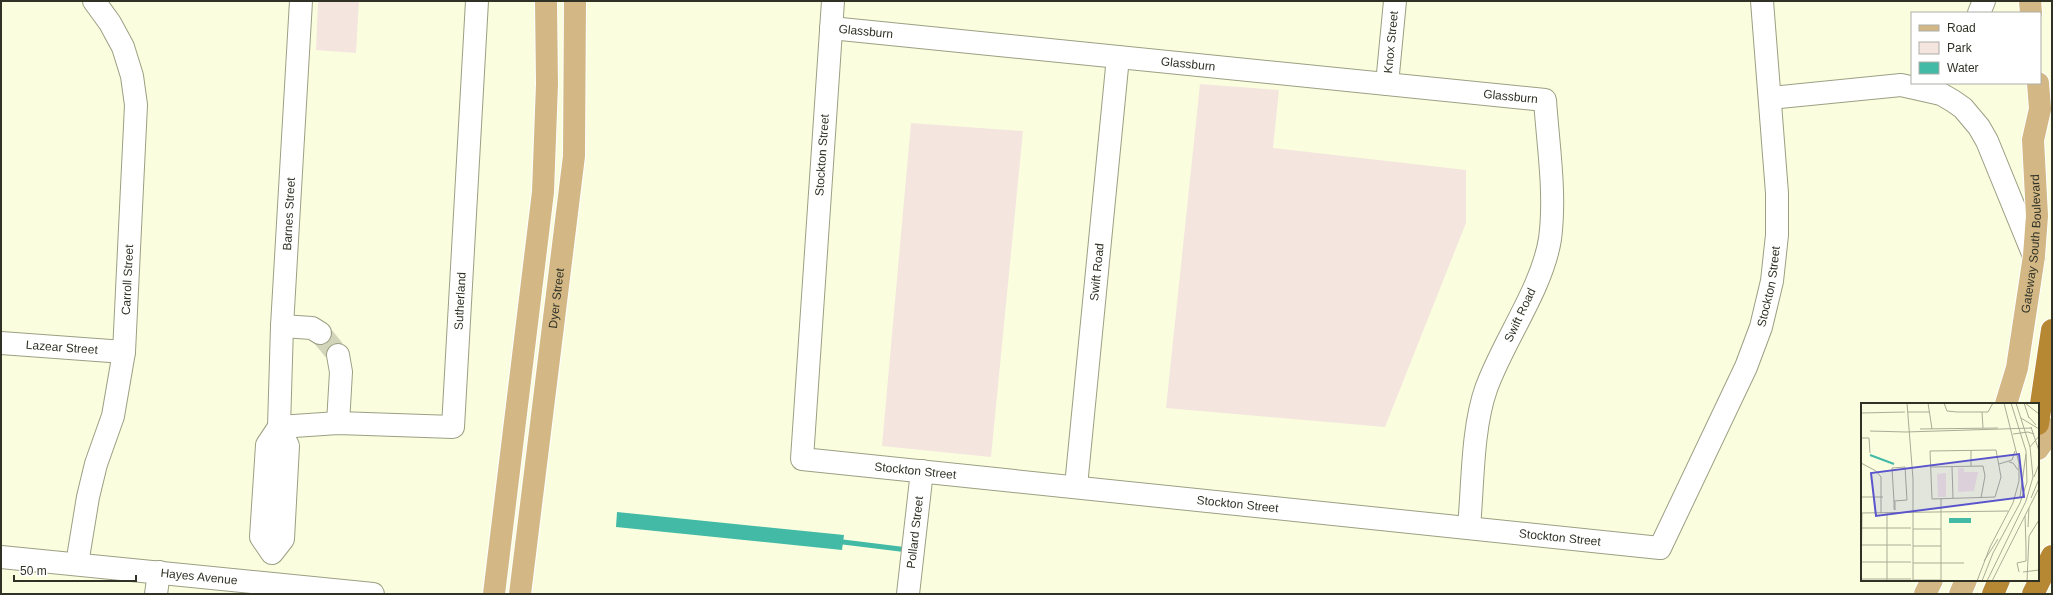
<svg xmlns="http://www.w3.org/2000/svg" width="2053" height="595" viewBox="0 0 2053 595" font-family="Arial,sans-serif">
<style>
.green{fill:#f4e5de}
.water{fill:#42baa6}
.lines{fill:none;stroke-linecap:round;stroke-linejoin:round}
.stream{stroke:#42baa6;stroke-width:5}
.minor-tunnel{stroke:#d2d5ba;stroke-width:22;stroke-dasharray:22 11;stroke-linecap:butt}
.minor-casing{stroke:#9c9f83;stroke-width:24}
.major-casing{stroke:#fff;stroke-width:24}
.highway-casing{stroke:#fff;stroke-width:24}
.minor{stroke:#fff;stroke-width:22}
.major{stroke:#d3b885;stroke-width:22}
.highway{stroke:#b68834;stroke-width:22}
.labels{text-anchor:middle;stroke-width:3;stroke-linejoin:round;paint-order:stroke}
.street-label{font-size:12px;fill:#313226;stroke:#fff}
.inset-river{fill:none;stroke:#42baa6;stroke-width:2}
.inset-road{fill:none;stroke:#aaac95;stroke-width:1}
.view{fill:#5a54cc;fill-opacity:0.15;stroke:#5a54cc;stroke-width:2}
.inset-edge{fill:none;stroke:#313226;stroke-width:2}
</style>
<rect width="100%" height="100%" fill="#fafedf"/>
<!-- green -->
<path class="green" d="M318,1h41l-3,52 -40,-3z
M1200,84l79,6 -6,58 193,22v53l-81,204 -219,-19z
M911,123l112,8 -32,326 -109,-11z"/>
<!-- water -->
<path class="water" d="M617,512l227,23 -2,15 -226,-23z"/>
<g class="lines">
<!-- stream -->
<path class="stream" d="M843,542l65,8"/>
<!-- minor-tunnel -->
<path class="minor-tunnel" d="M320,333l18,22"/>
<!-- minor casing -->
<g class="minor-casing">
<g id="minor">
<path id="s1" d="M301,1l-19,325 -3,101 59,-4 115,4 24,-426"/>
<path id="s2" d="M833,1l-31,458 858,89 86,-181 15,-40 11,-46 5,-46v-42l-15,-192"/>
<path d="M1979,13l5,-12"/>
<path id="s3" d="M831,28l714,72c3,45 11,93 5,139 -8,50 -47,102 -64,150 -14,40 -13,95 -17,138"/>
<path id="s4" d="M1387,84l8,-83"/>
<path d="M1770,98l131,-13 40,9 12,7 10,7 16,19 8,14 47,115"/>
<path d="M282,326l30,2 8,5"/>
<path id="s5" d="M1,343l123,9"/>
<path d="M338,423l3,-51 -3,-17"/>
<path d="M279,427l9,19 -5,93 -11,14 -11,-16 6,-92z"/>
<path id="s6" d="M1076,486l42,-429"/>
<path id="s7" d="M1,557l372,37"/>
<path id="s8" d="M77,564l11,-67 8,-33 17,-48 11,-64 12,-247 -4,-29 -9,-29 -13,-24 -16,-22"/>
<path d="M156,594l3,-22"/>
<path id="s9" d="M908,594l14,-123"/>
</g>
</g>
<!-- major casing -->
<g class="major-casing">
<g id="major">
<path d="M2030,1l1,12"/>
<path id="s10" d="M2006,404l11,-36 17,-112 3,-40 -4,-76 7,-31 -2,-26"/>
<path d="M2038,449l14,-20"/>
<path d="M494,594l49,-402 4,-108 -1,-83"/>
<path id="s11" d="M520,594l54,-438 1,-155"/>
<path d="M1925,594l7,-14"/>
<path d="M1960,594l6,-14"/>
</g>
</g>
<!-- highway casing -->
<g class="highway-casing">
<path id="highway" d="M2038,424l14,-94
M1993,594l6,-14
M2033,594l19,-38"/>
</g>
<!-- minor -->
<use href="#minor" class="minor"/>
<!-- major -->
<use href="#major" class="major"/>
<!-- highway -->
<use href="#highway" class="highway"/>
</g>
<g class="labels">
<!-- street labels -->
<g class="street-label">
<text dy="4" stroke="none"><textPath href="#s3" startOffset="35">Glassburn</textPath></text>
<text dy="4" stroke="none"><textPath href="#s4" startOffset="42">Knox Street</textPath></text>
<text dy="4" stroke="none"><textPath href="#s3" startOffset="359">Glassburn</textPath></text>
<text dy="4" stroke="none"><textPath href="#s3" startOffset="683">Glassburn</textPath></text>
<text transform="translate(822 155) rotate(-86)" y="4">Stockton Street</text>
<text transform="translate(289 214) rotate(-87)" y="4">Barnes Street</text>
<text dy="4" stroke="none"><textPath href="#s10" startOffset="163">Gateway South Boulevard</textPath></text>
<text dy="4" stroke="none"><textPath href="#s6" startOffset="215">Swift Road</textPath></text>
<text dy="4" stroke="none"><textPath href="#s8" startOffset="290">Carroll Street</textPath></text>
<text dy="4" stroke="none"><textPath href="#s2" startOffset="1606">Stockton Street</textPath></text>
<text dy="4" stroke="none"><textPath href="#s11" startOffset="298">Dyer Street</textPath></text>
<text dy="4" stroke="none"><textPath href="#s1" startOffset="727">Sutherland</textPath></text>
<text transform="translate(1520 315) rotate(-65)" y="4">Swift Road</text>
<text dy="4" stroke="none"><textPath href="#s5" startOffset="61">Lazear Street</textPath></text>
<text dy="4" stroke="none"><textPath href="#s2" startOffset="573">Stockton Street</textPath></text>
<text dy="4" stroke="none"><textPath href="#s2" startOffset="897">Stockton Street</textPath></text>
<text dy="4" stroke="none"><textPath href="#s9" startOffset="62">Pollard Street</textPath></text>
<text dy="4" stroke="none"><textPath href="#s2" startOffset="1221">Stockton Street</textPath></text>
<text dy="4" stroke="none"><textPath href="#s7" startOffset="199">Hayes Avenue</textPath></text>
</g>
</g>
<!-- overview -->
<g transform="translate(1861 403)">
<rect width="178" height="178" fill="#fafedf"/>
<path d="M97,65h6v4h14l-4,19 -16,1zM85,70v24h-8l-1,-23z" fill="#f4e5de"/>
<path d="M88,115h22v5h-22z" fill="#42baa6"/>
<path class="inset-river" d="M9,52l24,9"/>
<path class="inset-road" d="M46,0l6,76v102M67,0l4,26M83,0l3,8 10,1h31l5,-9M163,0l5,15M164,0l14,11M46,9h23M121,9l1,16M0,10l44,-1M167,13l8,9M160,15l18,11M170,24l8,24M59,26l78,-1M9,28l36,1 126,-4M152,31l15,-2 6,2M0,35h8l1,15M169,44l9,-11M110,47v16M135,47l5,27 -6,20 -63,2 -2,-48zM148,59l4,1 5,7M0,60l15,8 5,6v36M138,61l13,-4 3,-9M44,64l2,33 -13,1 -2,-33zM70,64l52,-1 2,10 -4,22M91,64l1,31M173,74l5,-13M0,94h22M159,94l6,-43M170,95l8,-19M33,98l1,1v8l-1,-1zM0,110l147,-2M164,113l1,30M167,124l1,-19M1,125h49M52,126h28M0,142h50M52,143h28M123,158l14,-22M0,159h50M52,160h51M158,169l-2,-9 9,-2v-15M162,169l16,-2M0,176h50M52,177h28M0,178l1,-68M26,178v-68M80,178v-83M116,178l13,-34 23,-44 6,-22v-18l-15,-60M121,178l11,-28 27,-50 7,-21 -1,-31 -15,-48M126,178l39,-80 7,-24 -3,-30 -14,-44M131,178l47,-93M166,178l2,-45 10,-16"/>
<path class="view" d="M158,51l5,43 -148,19 -5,-43z"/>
<rect width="178" height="178" class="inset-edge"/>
</g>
<!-- border -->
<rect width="2053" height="595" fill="none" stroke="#313226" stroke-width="4"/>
<!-- legend -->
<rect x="1911" y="12" width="130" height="72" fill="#ffffff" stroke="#adada8"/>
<rect x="1919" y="25" width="20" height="6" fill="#d3b885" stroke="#adada8"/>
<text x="1947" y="32" font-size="12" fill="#313226">Road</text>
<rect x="1919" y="42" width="20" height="12" fill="#f4e5de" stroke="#adada8"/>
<text x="1947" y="52" font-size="12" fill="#313226">Park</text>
<rect x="1919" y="62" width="20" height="12" fill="#42baa6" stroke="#adada8"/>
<text x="1947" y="72" font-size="12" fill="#313226">Water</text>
<!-- scale -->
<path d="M14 575v6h122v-6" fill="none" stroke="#313226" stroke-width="2"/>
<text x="20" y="575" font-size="12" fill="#313226" stroke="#ffffff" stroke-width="3" paint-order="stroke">50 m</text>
</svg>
